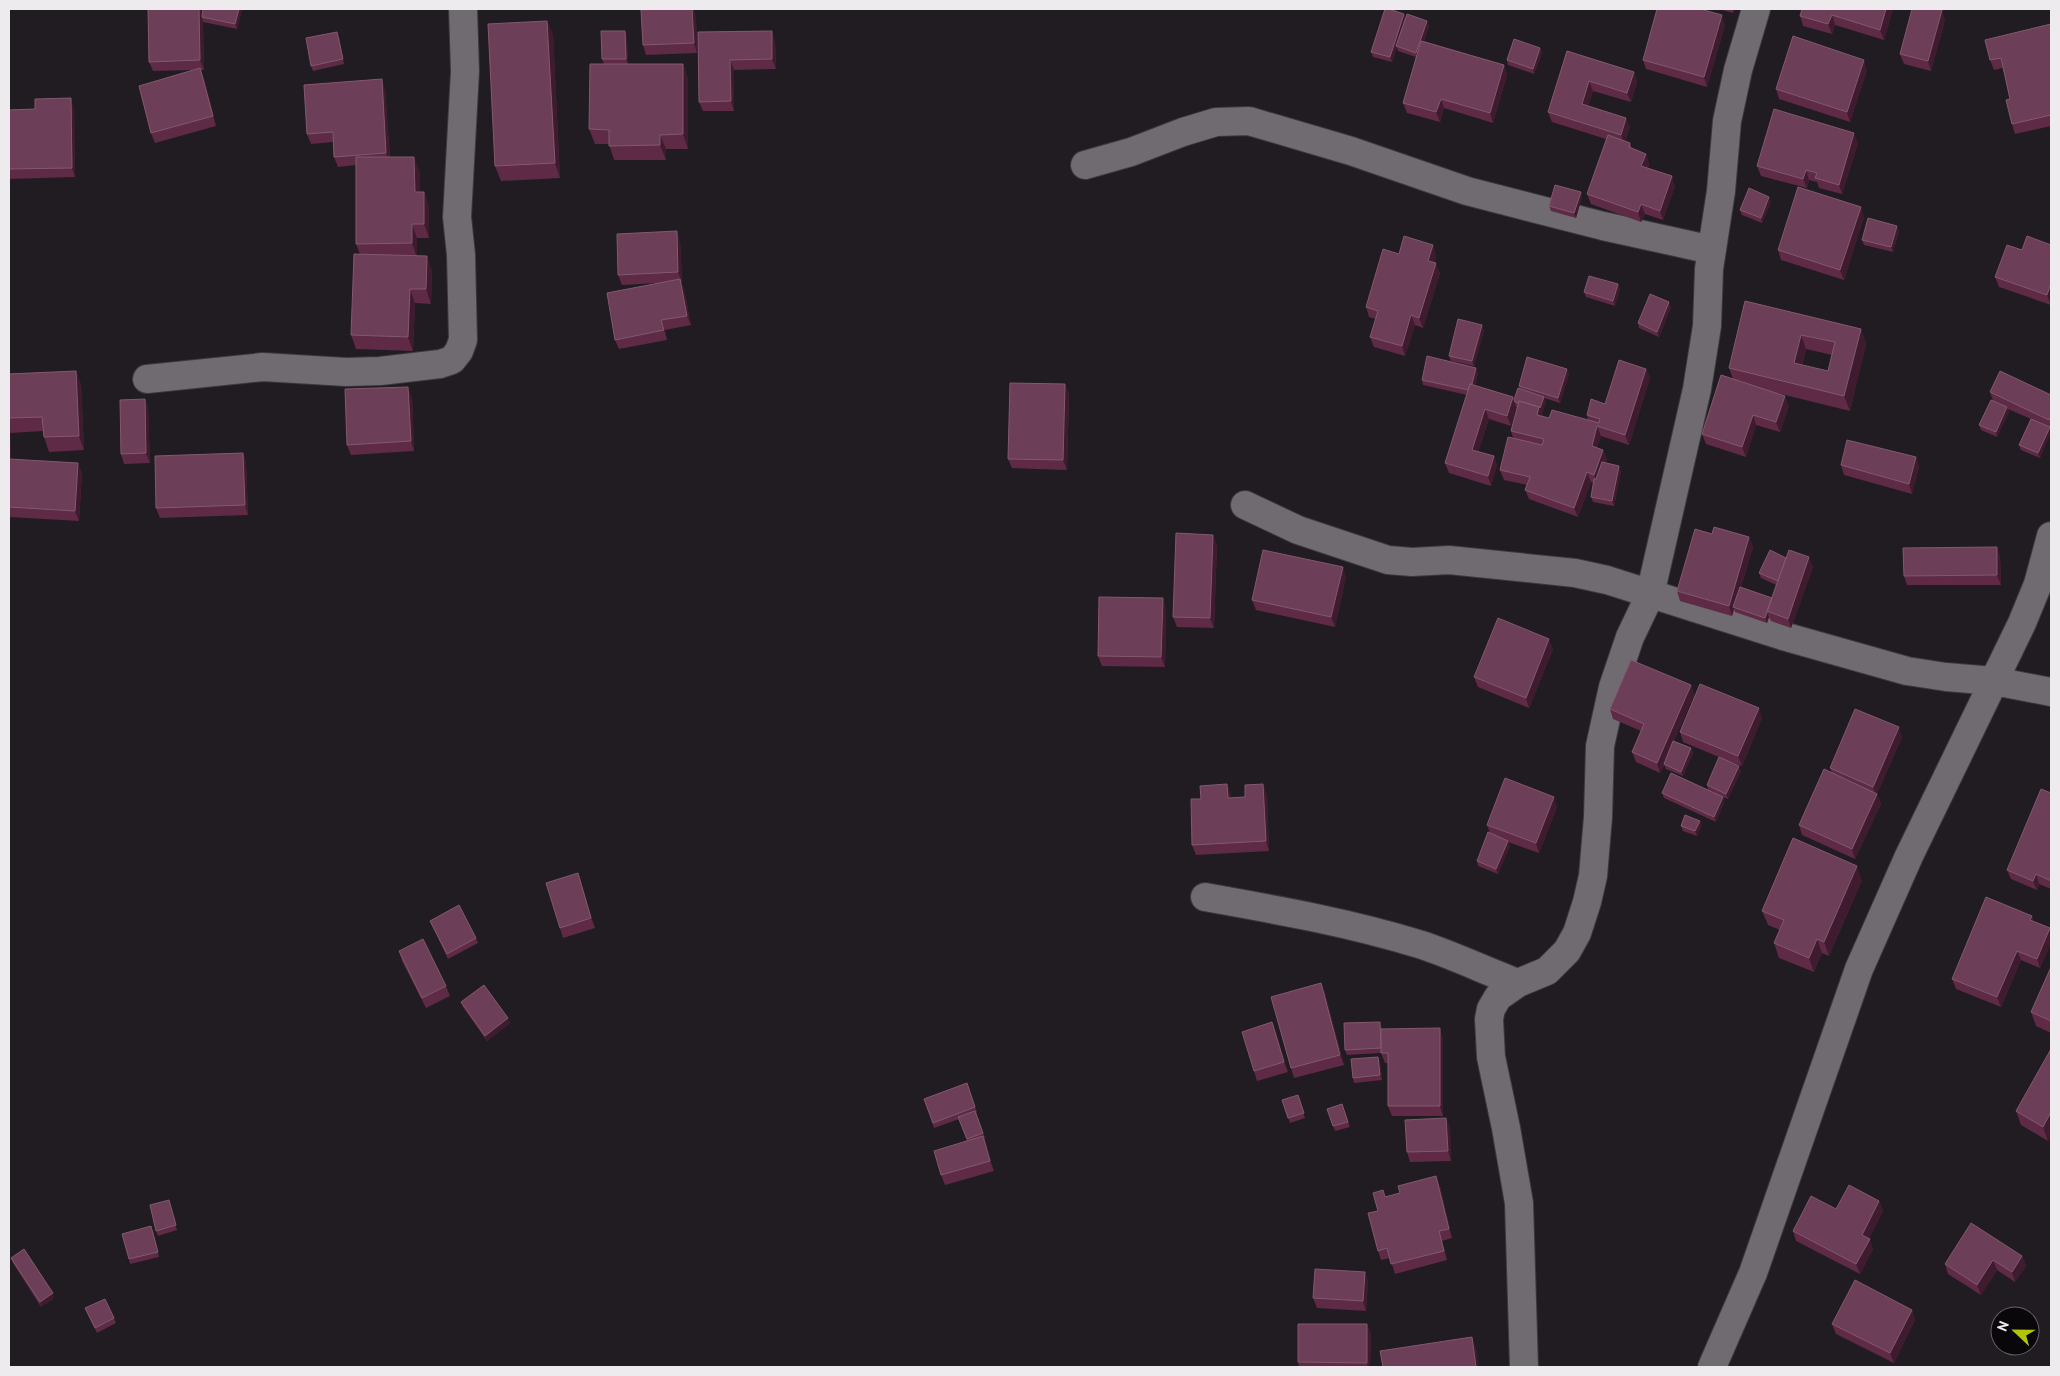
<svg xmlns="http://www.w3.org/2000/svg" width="2060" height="1376" viewBox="0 0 2060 1376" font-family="'PT Sans',sans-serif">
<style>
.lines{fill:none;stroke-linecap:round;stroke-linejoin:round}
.minor-casing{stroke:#3c383d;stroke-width:30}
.minor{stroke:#706a71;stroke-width:28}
.wall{fill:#5e2a45;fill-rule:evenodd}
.shaded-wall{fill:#3f1b2f}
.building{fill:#6d3e57;stroke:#82596f;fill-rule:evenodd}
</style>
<rect width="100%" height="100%" fill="#201c22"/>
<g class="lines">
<!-- minor casing -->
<g class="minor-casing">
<path id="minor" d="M1085,165l46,-13 52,-20 33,-10 33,-1 102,30 116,40 136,35 109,24
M147,379l116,-12 83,5 34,-1 60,-7 12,-4 7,-9 4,-11 -2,-85 -4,-38 8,-146 -2,-62
M1245,505l53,25 90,30 24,2 37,-2 126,13 32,7 176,56 124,35 39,6 48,4 57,11
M1205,897c73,13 146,26 217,48 33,11 64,26 96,38
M1524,1367l-5,-164 -13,-75 -15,-71 -2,-38 2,-10 7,-12 20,-14 29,-12 20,-20 10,-18 10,-31 6,-26 5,-59 2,-71 13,-59 17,-50 20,-42 47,-206 10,-63 2,-57 12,-78 6,-70 11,-51 18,-61
M1712,1367l41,-94 106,-304 50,-113 113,-233 16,-39 13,-48"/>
</g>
<!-- minor -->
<use href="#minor" class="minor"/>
</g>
<!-- wall -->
<path class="wall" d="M148,9h55v2v-2h39l-5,20 -34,-7v-1l1,49h-3l3,8 12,48 -61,17 -4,-10 42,-63 -40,1 -4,-9z
M659,9h34l3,8 1,36 -51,2 -3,-10z
M1718,9h16l-1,4z
M1802,9h91l-9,31 -49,-15 -3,9 -29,-8 -3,-10z
M1406,17l23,9 -5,15 80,24 3,10 -14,48 -49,-15 -4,14 -33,-9 -4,-10 13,-46 -18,-6 -1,-4 -5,15 -19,-5 -2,-5z
M1945,20l-14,51 -27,-7 -4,-10z
M547,21l6,14 7,143 -59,3 -6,-15z
M1725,25l-18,62 -61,-18 -3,-9z
M2051,25v101l-36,8 -3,-10 -2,-25 -7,-31 -9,2 -4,-10z
M625,31l2,5 1,28h-24l-2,-5z
M698,32l77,9 1,28 -42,1v41h-31l-4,-9z
M339,37l5,27 -31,7 -2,-5z
M1540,48l2,5 -8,21 -26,-9 -1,-5z
M1567,51l67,21 3,10 -6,20 -38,-11 -5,15 42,21 -5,14 5,2 2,6 14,5 3,10 -1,4 27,18 -12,34 -18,-6 -4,8 -50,-18 -4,-10 19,-55 -54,-17 -4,-10z
M683,64l5,15v70h-22v11h-52l-5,-16h-14l-6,-15z
M1867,70l-17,52 -71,-23 -3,-10z
M385,89l5,68 30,15v20h4l5,14v32h-12v18l15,14 -1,34 -16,-1 -2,48 -57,-2 -5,-14 9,-81 -4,-10v-79l-18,2 -4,-10 -1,-15 -22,2 -4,-10z
M74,108l1,69 -66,2v-69z
M1858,143l-16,51 -23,-6 -2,-6 -8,-2 -2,8 -46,-12 -4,-10z
M1581,192l1,5 -6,21 -25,-7 -2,-5z
M1771,202l-9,21 -20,-8 -2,-5z
M1864,217l-20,63 -63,-20 -3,-10z
M1899,231l-6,21 -29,-7 -2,-5z
M2027,236l24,69 -52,-18 -4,-10 27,-27z
M680,241l2,41h-1l3,7 7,36 -26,5 2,10 -48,9 -4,-9 42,-57 -35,2 -4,-10z
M1399,254l37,1 -2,8 6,10 -17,55 -8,-3 -10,31 -31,-9 -4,-10 6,-18 -7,-2 -3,-10z
M1618,284l2,5 -5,17 -29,-9 -2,-5z
M1745,301l116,28 5,15 -16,67 -77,-19 16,14 -9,26 -24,-7 -10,32 -40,-13 -4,-10 31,-55 -4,-11zM1806,349l26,6 -4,16 -26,-6z
M1671,307l-12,30 -20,-9 -1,-5z
M1484,330l-10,36 -23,-5 -2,-5z
M1646,369l4,9 -21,67 -28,-9 -4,12 6,2 4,10 -1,3 15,8 -7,35 -21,-4 -2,-5 3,-14 -3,-1 -13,35 -49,-18 -4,-9 2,-5 -23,-5 -4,-10 13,-32 -2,-7 6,-24h-1l-5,19 -22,-7 -11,33 16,4 3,10 -6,20 -42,-13 -4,-10 22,-68 -44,-10 -1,-5 56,-7 -3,12 38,12 1,3 6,-11 -1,-3 50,-12 -9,29 -16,-5 2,4 -4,11 1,4 6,1 39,2 -1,-5 18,-11z
M76,371l5,14 3,65 -35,2 -5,-15 -1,-6 -33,2 1,26 71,13 -3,49 -70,-4v-143z
M1065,384l4,10 -2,76 -55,-2 -4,-9z
M1990,392l61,3v34l-11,29 -19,-8 -2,-5 12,-26 -23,-10 1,3 -12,25 -16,-7 -2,-5 14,-24z
M412,397l2,54 -63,4 -4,-10z
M145,399l3,10 2,54 -26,1 -3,-10z
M243,453l3,9 2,53 -88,3 -4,-10z
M1916,457l3,10 -7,27 -68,-19 -3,-10z
M1712,534l37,3 4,10 -12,40 31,11 4,-13 -15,-7 -2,-5 27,-15 27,9 -22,61 -20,-7 -2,-4 -2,6 -32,-11 -1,-3 -2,7 -52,-15 -3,-10z
M1217,545l-3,83 -37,-1 -4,-10z
M1997,547l3,10 1,28h-94l-3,-9z
M1346,577l-11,50 -79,-17 -4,-10z
M1166,608l-1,59 -63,-1 -4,-10z
M1553,649l-24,59 -51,-21 -4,-10z
M1691,685l3,10 -20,46 17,7 2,5 -10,23 -17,-7 -2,-4 -4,8 -24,-11 -4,-10 9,-21 -28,-12 -3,-10z
M1762,718l-20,48 -14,-5 13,10 -13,28 -5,-2 1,5 -8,20 -52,-24 -2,-5 46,-3 -1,-5 12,-28 -36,-15 -3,-10z
M1902,737l-25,57 4,10 -26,55 -53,-24 -3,-10 33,-52 -2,-5z
M2051,793v96l-12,-5 -2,6 -26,-11 -4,-9z
M1231,794v4l14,-1 22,-3 2,57 -73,4 -4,-10 9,-46z
M1557,807l-18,46 -31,-11 2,4 -12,28 -20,-8 -1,-5 13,-28 -3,-8z
M1700,821l1,5 -4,10 -14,-5 -2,-5z
M1862,880l-33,76 -7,-3 -8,19 -35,-14 -5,-15 6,-13 -12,-5 -6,-14z
M581,883l14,45 -32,10 -3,-10z
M2032,916l2,6 16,6 1,5v10l-11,25 -19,-8 -20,47 -45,-18 -4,-10z
M430,921l46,17 2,5 -30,16z
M399,951l47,35 4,10 -24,12 -24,-47z
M2051,967v66l-15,-7 -5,-14z
M1321,983l4,10 19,72 -50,13 -3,-10z
M461,1002l47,16 2,5 -23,18 -24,-34z
M1272,1022l16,50 -31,9 -3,-10z
M1382,1027v2l61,9v78h-51l-4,-10v-43h-3l-4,-10 -34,2 -2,-5z
M2051,1049v87l-3,5 -27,-16 -5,-14z
M1378,1057l2,5 2,18 -28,3 -1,-5z
M967,1083l10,29 -1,1 9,25 -1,1 10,32 -49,14 -4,-10 26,-34 -8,-22 -25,9 -10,-29z
M1298,1095l7,23 -15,5 -8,-23z
M1342,1104l8,23 -15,4 -8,-22z
M1446,1118l4,10 1,33 -41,1 -3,-10z
M1440,1186l12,52 -10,3 5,19 -52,14 -5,-16 -9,2 -3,-9v-40l8,-14z
M169,1200l8,30 -19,6 -2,-5z
M1879,1201l4,10 -14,27 4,11 -13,25 -64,-33 -3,-10 43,-22z
M153,1231l6,26 -29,7 -1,-5z
M2022,1256l4,10 -11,16 -18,-12 -16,25 -33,-21 -3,-10z
M11,1258l43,40 -13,9 -28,-44z
M1365,1272l3,10 -2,29 -49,-3 -4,-10z
M85,1308l29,10 2,5 -19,10z
M1912,1310l3,10 -21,43 -58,-29 -4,-10z
M1367,1324l4,10 -1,33h-71l-1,-5z"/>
<!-- shaded-wall -->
<path class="shaded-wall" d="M199,9h4v8h-1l1,4 1,49 -4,-10z
M239,9h3l-5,20 -2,-5z
M692,9l4,8 1,36 -3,-10z
M1886,9h7l-9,31 -4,-10z
M1942,10l3,10 -14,51 -3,-10z
M1404,14l2,5 -14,43 -2,-5z
M1722,15l3,10 -18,62 -3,-10z
M1832,15l3,10 -3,9 -4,-10z
M547,21l6,14 7,143 -5,-15z
M1427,21l2,5 -11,32 -2,-5z
M625,31l2,5 1,28 -2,-5z
M772,31l3,10 1,28 -4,-10z
M337,32l2,5 5,27 -1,-5z
M1540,48l2,5 -8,21 -1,-5z
M730,60l4,10v41l-3,-10z
M1864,60l3,10 -17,52 -3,-10z
M683,64l5,15v70l-5,-15z
M1504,65l3,10 -14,48 -3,-10z
M200,68l4,10 12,48 -3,-10z
M1634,72l3,10 -6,20 -4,-9z
M382,79l3,10 5,74 -4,-10z
M1589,81l4,10 -8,23 -3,-10z
M71,98l3,10 1,69 -3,-9z
M1441,99l3,9 -4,14 -4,-10z
M1626,118l4,9 -6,18 -3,-10z
M1854,133l4,10 -16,51 -3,-9z
M660,135l6,14v11l-6,-15z
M1646,154l3,10 -4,12 -4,-10z
M414,157l6,15v35l-5,-15z
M1806,170l3,10 -2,8 -4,-9z
M1672,176l3,10 -12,34 -3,-9z
M424,192l5,14v32l-5,-14z
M1581,192l1,5 -6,21 -2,-5z
M1769,197l2,5 -9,21 -1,-5z
M1641,204l4,10 -4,8 -3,-10z
M1861,207l3,10 -20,63 -4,-10z
M412,224l5,14v20l-5,-15z
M1897,226l2,5 -6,21 -2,-5z
M677,231l3,10 2,41 -4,-10z
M1433,245l3,10 -4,16 -4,-10z
M427,256l5,14 -1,34 -5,-15z
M1436,263l4,10 -17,55 -4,-10z
M680,279l4,10 7,36 -4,-9z
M2051,283v22l-4,-10z
M1618,284l2,5 -5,17 -2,-5z
M410,289l5,14 -2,48 -5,-14z
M1669,302l2,5 -12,30 -2,-5z
M1411,315l4,10 -10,31 -3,-10z
M661,320l4,10 2,10z
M1482,325l2,5 -10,36 -2,-5z
M1861,329l5,15 -16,67 -6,-15z
M1801,335l5,14 -7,28 -5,-14z
M1476,368l2,5 -6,23 -2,-5z
M1567,369l2,5 -9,29 -2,-5z
M1646,369l4,9 -21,67 -4,-10z
M76,371l5,14 3,65 -5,-14z
M1065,384l4,10 -2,76 -4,-10z
M408,387l4,10 2,54 -3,-10z
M1785,396l4,10 -9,26 -4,-10z
M1513,397l3,10 -5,19 -4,-10z
M1544,397l2,5 -4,11 1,4 -6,-2 2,-8z
M145,399l3,10 2,54 -4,-10z
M2007,407l2,5 -12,25 -1,-5z
M1485,409l4,10 -13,40 -4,-9z
M1753,415l3,10 -10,32 -4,-10z
M1597,426l4,10 -6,19 -3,-9z
M2050,427l1,6 -11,25 -2,-5z
M9,429l1,4 1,31 -2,-7z
M1603,450l4,10 -9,24 -4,-9z
M243,453l3,9 2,53 -3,-10z
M1494,456l3,10 -6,20 -3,-10z
M1916,457l3,10 -7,27 -3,-10z
M78,463l4,9 -3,49 -4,-10z
M1619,466l2,5 -7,35 -2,-5z
M1587,472l4,10 -13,35 -4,-9z
M1213,535l4,10 -3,83 -4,-10z
M1749,537l4,10 -18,60h-2l1,2 -2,7 -3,-10z
M1997,547l3,10 1,28 -4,-10z
M1809,557l4,10 -22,61 -3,-9z
M1343,567l3,10 -11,50 -4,-10z
M1163,598l3,10 -1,59 -4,-10z
M1767,612l2,5 -2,6 -2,-5z
M1549,639l4,10 -24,59 -3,-10z
M1691,685l3,10 -34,78 -3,-10z
M1759,708l3,10 -20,48 -4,-10z
M1899,727l3,10 -25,57 4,10 -26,55 -3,-10 24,-53 -3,-9z
M1691,748l2,5 -10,23 -2,-4z
M1739,766l2,5 -13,28 -2,-5z
M1227,784l4,10v14l-3,-10z
M1263,784l4,10 2,57 -3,-10z
M1554,797l3,10 -18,46 -3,-10z
M1723,797l1,5 -8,20 -2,-5z
M1700,821l1,5 -4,10 -2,-5z
M1508,841l2,5 -12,28 -2,-5z
M1857,866l5,14 -33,76 -5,-14z
M578,873l3,10 14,45 -4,-10z
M2036,874l3,10 -2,6 -4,-9z
M2032,916l3,9 -5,-5z
M2050,928l1,5v10l-11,25 -3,-9z
M1817,939l5,14 -8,19 -5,-14z
M2017,951l4,9 -20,47 -4,-10z
M1321,983l4,10 19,72 -4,-10z
M508,1018l2,5 -23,18 -2,-5z
M1272,1022l4,10 12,40 -4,-10z
M1440,1028l3,10v78l-3,-10z
M1378,1057l2,5 2,18 -2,-5z
M2051,1112v24l-3,5 -5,-14z
M1446,1118l4,10 1,33 -3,-10z
M983,1136l4,10 7,25 -4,-10z
M1436,1176l4,10 12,52 -3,-9z
M1879,1201l4,10 -17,34 -4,-10z
M1870,1239l3,10 -13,25 -4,-10z
M2022,1256l4,10 -11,16 -3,-10z
M1993,1260l4,10 -16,25 -4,-10z
M1365,1272l3,10 -2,29 -3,-10z
M53,1293l1,5 -13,9 -1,-5z
M1912,1310l3,10 -21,43 -4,-10z
M1367,1324l4,10 -1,33h-2l-1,-4z
M1472,1337l5,14 2,16h-3z"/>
<!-- building -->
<path class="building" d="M148,9h51l1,51 -51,2z
M203,9h36l-4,15 -33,-7z
M659,9h33l2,34 -51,2 -2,-35z
M1385,9h4l15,5 -14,43 -19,-5z
M1657,9h43l22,6 -18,62 -61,-17z
M1802,9h84l-6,21 -48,-15 -4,9 -28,-8z
M1912,9h24l6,1 -14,51 -28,-7z
M1407,14l20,7 -11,32 -20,-7z
M547,21l8,142 -60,3 -7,-142z
M2051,24v91l-39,9 -6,-24 4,-1 -9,-41 -11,2 -5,-20z
M601,31h24l1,28h-24z
M772,31v28l-42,1 1,41 -32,1 -1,-70z
M337,32l6,27 -32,7 -5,-28z
M1793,36l71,24 -17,52 -71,-23z
M1514,39l26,9 -7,21 -26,-9z
M1421,41l83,24 -14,48 -49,-14 -5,13 -33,-9z
M1567,51l67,21 -7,21 -38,-12 -7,23 44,14 -5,17 -73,-23z
M590,64h93v70l-23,1v10l-51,1v-16l-20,-1z
M200,68l13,48 -62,17 -12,-47z
M382,79l4,74 -52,4 -1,-25 -26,2 -3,-49z
M71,98l1,70 -63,1v-59l26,-1v-10z
M1774,109l80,24 -15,52 -24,-7 2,-5 -11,-3 -3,9 -46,-13z
M1608,135l22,8 -1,4 17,7 -5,12 31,10 -12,35 -19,-7 -3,8 -51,-18z
M356,157h58l1,35h9v32h-12v19l-56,1z
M1555,185l26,7 -7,21 -25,-7z
M1798,187l63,20 -21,63 -62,-20z
M1749,188l20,9 -8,21 -21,-8z
M1868,218l29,8 -6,21 -29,-7z
M677,231l1,41 -60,3 -1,-41z
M1404,236l29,9 -5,16 8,2 -17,55 -8,-3 -9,31 -32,-9 8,-26 -12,-4 17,-58 16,5z
M2027,236l24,9v38l-4,12 -52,-18 12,-32 15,5z
M354,254l73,2 -1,33h-16l-2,48 -57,-2z
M1589,276l29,8 -5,17 -29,-9z
M680,279l7,37 -26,4 3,10 -49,10 -8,-47z
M1650,294l19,8 -12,30 -19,-9z
M1745,301l116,28 -17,67 -115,-28zM1801,335l34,7 -7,29 -34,-8z
M1458,319l24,6 -10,36 -23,-5z
M1427,356l49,12 -4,16h-2l-2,6 -46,-10z
M1527,357l40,12 -9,29 -39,-12z
M1619,360l27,9 -21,66 -28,-9 -5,20 11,4 -9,25 -7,-3 -13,36 -49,-18 5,-13 -30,-7 8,-33 34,8 2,-6 -33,-8 8,-30 20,6 -2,8 12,3 3,-8 47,13 1,-4 -13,-4 4,-16 14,5z
M76,371l3,65 -35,1 -2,-20 -33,1v-44z
M2000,371l51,24v21l-2,4 -59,-28z
M1721,375l64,21 -9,26 -23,-7 -11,32 -40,-13z
M1010,383l55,1 -2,76 -55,-1z
M1470,384l43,13 -6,19 -22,-7 -13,41 22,6 -6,20 -43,-13z
M408,387l3,54 -64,4 -2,-56z
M1518,388l26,9 -4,11 -1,-1 -20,-6 -1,2 -3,-1 -1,-2z
M145,399l1,54 -25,1 -1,-54z
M1991,400l16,7 -11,25 -17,-7z
M2031,419l19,8 -12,26 -19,-8z
M1847,440l69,17 -7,27 -68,-19z
M243,453l2,52 -89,3 -1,-52z
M9,459l69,4 -3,48 -66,-4z
M1602,462l17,4 -7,35 -21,-4 3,-18h2z
M1714,527l35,10 -20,69 -52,-15 18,-62 17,5z
M1176,533l37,2 -3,83 -37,-1z
M1997,547v28l-93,1 -1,-28z
M1263,550l80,17 -12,50 -79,-17z
M1770,550l16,8 -8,23 -19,-8z
M1789,550l20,7 -21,62 -21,-8z
M1740,587l32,11 -7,20 -32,-11z
M1099,597l64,1 -2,59 -63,-1z
M1498,618l51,21 -23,59 -52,-21z
M1631,660l60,25 -34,78 -25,-11 12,-28 -34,-15z
M1700,684l59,24 -21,48 -58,-24z
M1855,709l44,18 -26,60 -43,-19z
M1673,741l18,7 -10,24 -17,-8z
M1719,757l20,9 -13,28 -19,-9z
M1824,769l53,25 -25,55 -53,-24z
M1671,773l52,24 -9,20 -52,-24z
M1505,778l49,19 -18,46 -49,-18z
M1227,784l1,14 17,-1v-12l18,-1 3,57 -74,4 -1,-46h10l-1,-13z
M2041,789l10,4v88l-15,-7 -3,7 -26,-11z
M1685,815l15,6 -5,10 -14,-5z
M1488,832l20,9 -12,28 -19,-8z
M1793,838l64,28 -33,76 -7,-3 -8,19 -35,-15 10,-23 -22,-9z
M578,873l13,45 -31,10 -14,-45z
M1986,897l46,19 -2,4 20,8 -13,31 -20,-8 -20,46 -45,-18z
M459,905l17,33 -29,16 -17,-33z
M423,939l23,47 -24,12 -23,-47z
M2051,967v54l-20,-9z
M1321,983l19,72 -49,13 -20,-71z
M484,985l24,33 -23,18 -24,-34z
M1272,1022l12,40 -30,9 -12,-39z
M1380,1022l1,26 -36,2 -1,-27z
M1440,1028v78h-52v-53h-7v-24z
M2051,1049v63l-8,15 -27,-16z
M1378,1057l2,18 -27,3 -2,-19z
M967,1083l8,24 -42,16 -9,-24z
M1298,1095l6,18 -16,5 -6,-18z
M1342,1104l6,18 -15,4 -6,-17z
M975,1111l8,22 -16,6 -9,-22z
M1446,1118l2,33 -41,1 -2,-32z
M983,1136l7,25 -49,14 -7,-24z
M1436,1176l13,53 -10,2 5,20 -53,13 -4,-16 -9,3 -10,-38 10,-2 -5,-18 10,-3 2,7 15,-4 -2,-7z
M1849,1185l30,16 -17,34 8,4 -14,25 -63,-33 18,-35 25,13z
M169,1200l7,25 -20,6 -6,-26z
M1971,1223l51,33 -10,16 -19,-12 -16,25 -32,-21z
M151,1226l7,26 -29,7 -7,-25z
M24,1249l29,44 -13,9 -29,-44z
M1315,1269l50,3 -2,29 -50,-3z
M1855,1280l57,30 -22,43 -58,-29z
M105,1299l9,19 -19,10 -10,-20z
M1298,1324h69v39l-69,-1z
M1472,1337l4,30h-93l-3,-16z"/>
<!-- border -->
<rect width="2060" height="1376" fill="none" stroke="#eeebef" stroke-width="20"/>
<!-- north arrow -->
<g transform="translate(2015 1331) rotate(292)"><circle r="24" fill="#090709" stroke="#656265"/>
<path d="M0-4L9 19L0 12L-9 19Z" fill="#afc506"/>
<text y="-8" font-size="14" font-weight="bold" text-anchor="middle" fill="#eeebef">N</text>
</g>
</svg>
